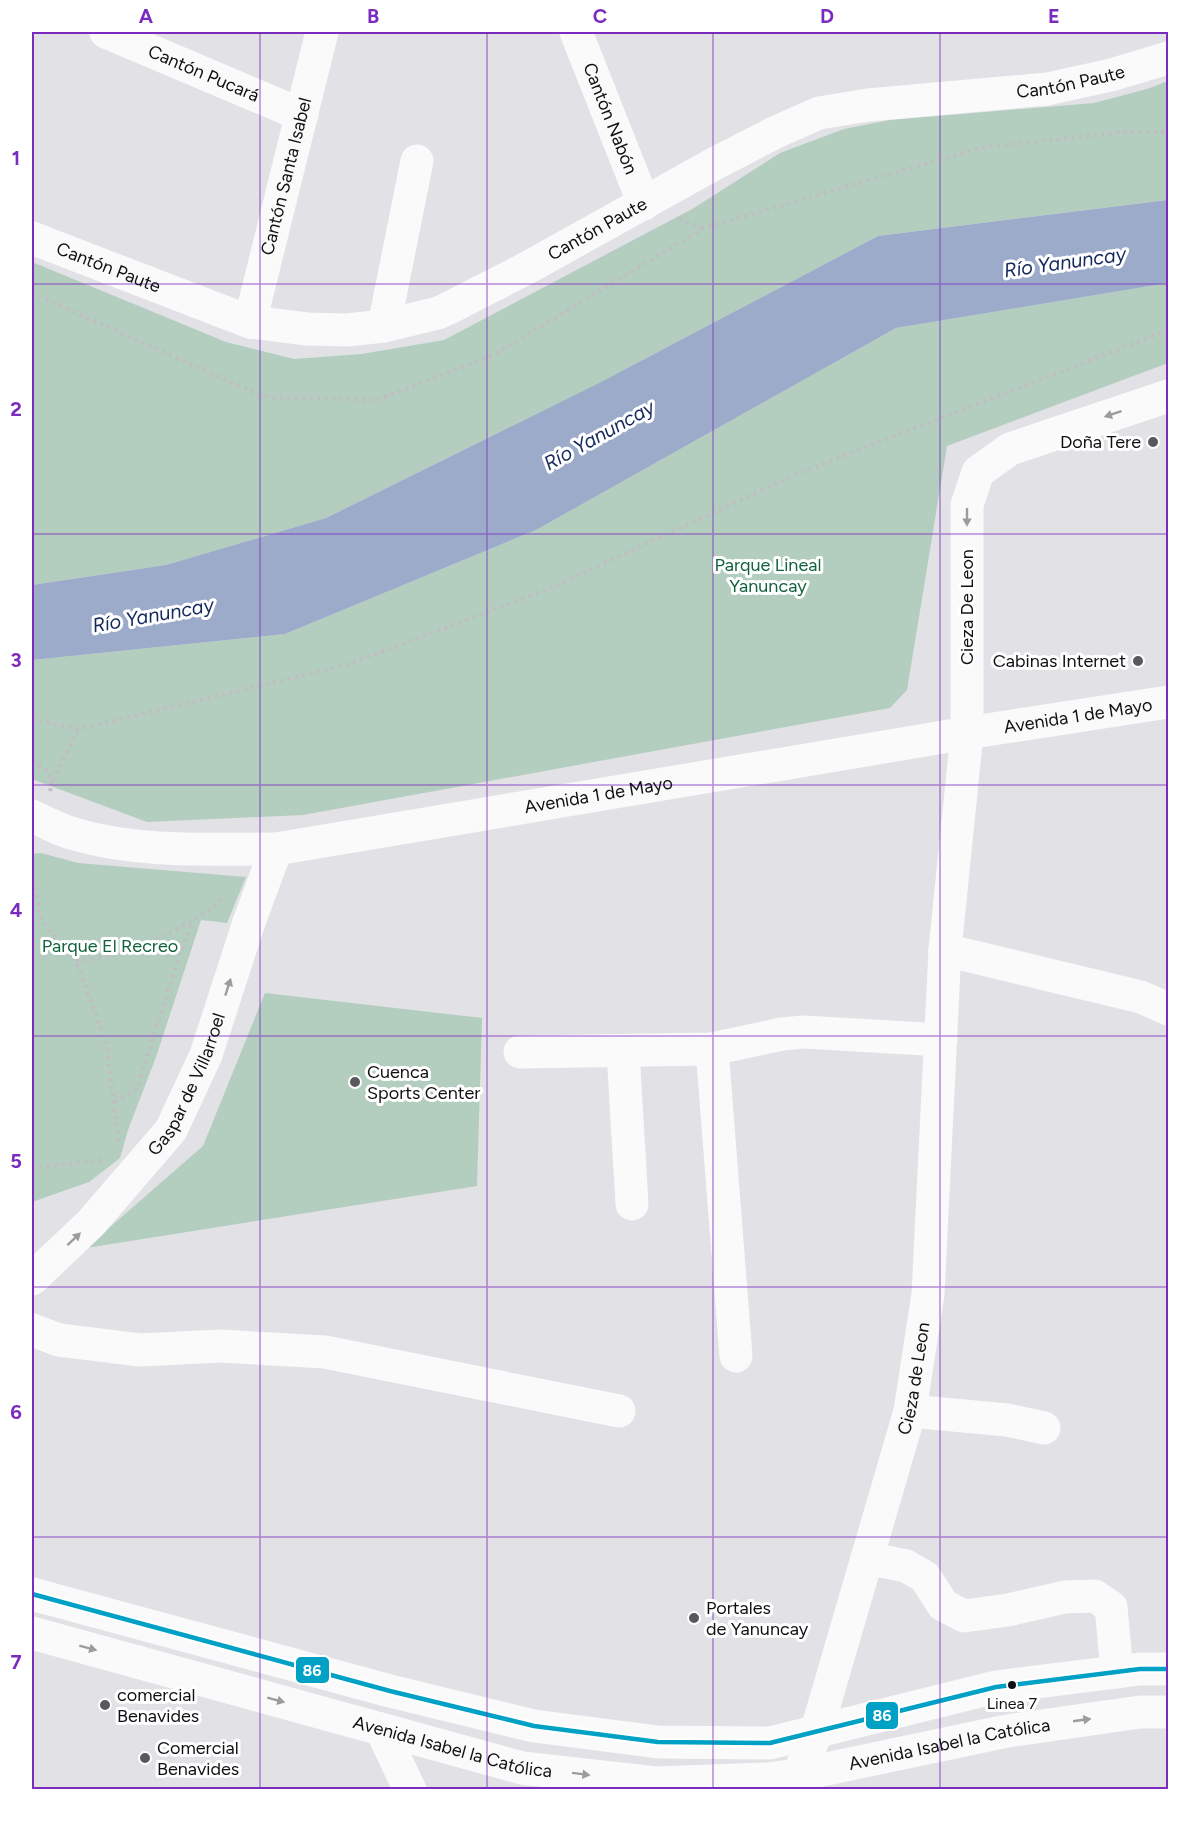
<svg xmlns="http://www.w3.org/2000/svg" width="1200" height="1821" viewBox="0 0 1200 1821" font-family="Figtree,sans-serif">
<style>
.green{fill:#b3cdbf}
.water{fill:#9cabca}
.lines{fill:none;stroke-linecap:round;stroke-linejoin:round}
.path{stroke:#bfbfc1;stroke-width:4;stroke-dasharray:3 4.5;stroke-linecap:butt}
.minor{stroke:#fafafb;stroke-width:33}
.major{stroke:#fafafb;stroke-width:33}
.bus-1-casing{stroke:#fff;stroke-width:9}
.bus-1{stroke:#01a1c5;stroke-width:4.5}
.oneway{fill:#9c9c9e}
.grid{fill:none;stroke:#7b2cbf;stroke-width:1.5;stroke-opacity:0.55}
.poi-dot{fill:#59595d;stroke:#fff;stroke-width:2}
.bus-dot{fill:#101013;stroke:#fff;stroke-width:2}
.labels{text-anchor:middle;stroke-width:6;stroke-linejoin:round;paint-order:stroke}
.bus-label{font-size:16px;fill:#101013;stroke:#fff}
.street-label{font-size:18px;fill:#101013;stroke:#fff}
.poi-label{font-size:18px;fill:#101013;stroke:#fff;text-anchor:start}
.park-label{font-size:18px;fill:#12623b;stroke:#fff}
.water-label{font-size:20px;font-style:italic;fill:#14295d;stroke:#fff}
.line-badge{stroke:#fff;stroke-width:2}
.badge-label{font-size:16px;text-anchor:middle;font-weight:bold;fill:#fff}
.neatline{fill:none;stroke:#7b2cbf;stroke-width:2}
.grid-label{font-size:20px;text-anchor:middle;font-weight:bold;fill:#7b2cbf}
</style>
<rect width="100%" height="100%" fill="#e1e1e6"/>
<!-- green -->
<path class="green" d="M1168,81v119l-290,36 -277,146 -275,136 -160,47 -134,20v-323l194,80 68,17 68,-5 82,-14 250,-132 86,-55 64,-24 46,-9 204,-17 53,-14z
M1168,283v80l-221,83 -40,244 -17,18 -587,107 -156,7 -115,-43v-119l253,-26 251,-104 360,-202z
M41,853l37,10 168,14 -19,46 -26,-3 -45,137 -28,73 -8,28 -31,24 -57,20v-348z
M265,993l217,25 -5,168 -391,62 117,-102z"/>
<!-- water -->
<path class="water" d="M1168,200v83l-272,45 -360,202 -251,104 -253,26v-75l134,-20 160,-47 275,-136 277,-146z"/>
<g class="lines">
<!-- path -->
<path class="path" d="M679,219l24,9
M32,293l232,104 113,3 113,-43 214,-129 275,-80 145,-16h44
M32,719l47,10 264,-63 208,-78 241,-112 376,-146
M32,761l12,7 9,12 -3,11
M53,780l26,-51
M32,873l9,47 35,41 30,81 13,101
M76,961c11,-1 22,-2 33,-5 35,-7 86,-34 114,-57
M115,1102l22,-13 42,-133 14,-35
M32,1168l70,-8"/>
<!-- minor -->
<g class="minor">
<path id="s1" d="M106,32l196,83"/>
<path id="s2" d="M576,32l68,172"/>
<path id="s3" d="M32,238l218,84 57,7 40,1 37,-4 54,-13 9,-4 80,-41 187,-104 62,-32 43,-19 49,-8 179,-16 64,-14 57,-17"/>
<path id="s4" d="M250,322l72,-290"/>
<path d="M384,326l33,-165"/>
<path d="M945,950l196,47 27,12"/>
<path d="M712,1049l24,307"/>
<path d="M520,1052l192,-3 70,-15 22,-2 137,8"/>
<path d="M623,1052l9,152"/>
<path id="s5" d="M32,1279l59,-56 80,-93 35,-75 42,-130 28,-76"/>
<path d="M32,1330l27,10 81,10 81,-4 104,6 294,59"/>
<path d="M910,1411l97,9 37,8"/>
<path d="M867,1558l39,8 19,11 18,28 21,11 44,-6 57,-13 30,-1 16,11 6,65"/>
<path d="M381,1729l29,61"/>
<path id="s6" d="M792,1790l24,-57 94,-322 18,-117 17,-344 22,-217v-228l11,-33 32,-23 158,-53"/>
</g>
<!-- major -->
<g class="major">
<path id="s7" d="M32,816c13,6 27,14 42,18 65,19 135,15 202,15l691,-116 201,-31"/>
<path d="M32,1594l358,97 144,35 124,16 112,1 226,-56 144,-18h28"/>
<path id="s8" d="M32,1633l490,135 134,15 111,-4 31,-4 209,-44 133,-19h28"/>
</g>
<!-- bus-1 casing -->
<g class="bus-1-casing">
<path id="bus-1" d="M32,1594l358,97 144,35 124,16 112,1 226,-56 144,-18h28"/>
</g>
<!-- bus-1 -->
<use href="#bus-1" class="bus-1"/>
</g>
<!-- one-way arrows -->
<defs><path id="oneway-solid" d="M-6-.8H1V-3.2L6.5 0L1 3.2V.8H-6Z" transform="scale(1.5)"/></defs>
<g class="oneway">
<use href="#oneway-solid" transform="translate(1113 414) rotate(162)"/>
<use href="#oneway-solid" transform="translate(967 517) rotate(90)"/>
<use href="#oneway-solid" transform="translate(228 987) rotate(-72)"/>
<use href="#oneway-solid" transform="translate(74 1239) rotate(-43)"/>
<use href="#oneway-solid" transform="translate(88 1648) rotate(15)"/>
<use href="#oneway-solid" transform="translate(276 1700) rotate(15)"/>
<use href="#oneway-solid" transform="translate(1082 1720) rotate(-8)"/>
<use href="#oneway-solid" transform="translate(581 1774) rotate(7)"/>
</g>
<!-- grid -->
<path class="grid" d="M260,32v1758M487,32v1758M713,32v1758M940,32v1758M32,284h1136M32,534h1136M32,785h1136M32,1036h1136M32,1287h1136M32,1537h1136"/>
<!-- markers -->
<g class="poi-dot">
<circle cx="1153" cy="442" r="6"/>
<circle cx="1138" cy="661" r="6"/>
<circle cx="355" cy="1082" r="6"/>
<circle cx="694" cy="1618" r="6"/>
<circle cx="105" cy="1705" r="6"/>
<circle cx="145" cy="1758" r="6"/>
</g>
<circle class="bus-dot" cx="1012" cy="1685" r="5"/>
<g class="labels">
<!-- bus labels -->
<g class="bus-label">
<text x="1012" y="1709">Linea 7</text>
</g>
<!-- street labels -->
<g class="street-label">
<text dy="6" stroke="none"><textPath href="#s1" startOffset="106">Cantón Pucará</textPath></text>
<text dy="6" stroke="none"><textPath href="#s3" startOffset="1108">Cantón Paute</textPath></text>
<text dy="6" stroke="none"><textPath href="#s2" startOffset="93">Cantón Nabón</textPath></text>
<text dy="6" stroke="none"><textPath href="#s4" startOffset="150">Cantón Santa Isabel</textPath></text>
<text dy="6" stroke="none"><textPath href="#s3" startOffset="604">Cantón Paute</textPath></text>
<text dy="6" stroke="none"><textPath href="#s3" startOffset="82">Cantón Paute</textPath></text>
<text transform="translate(967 607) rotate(-90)" y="6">Cieza De Leon</text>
<text dy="6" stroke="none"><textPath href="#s7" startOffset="1062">Avenida 1 de Mayo</textPath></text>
<text dy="6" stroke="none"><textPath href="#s7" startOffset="576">Avenida 1 de Mayo</textPath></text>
<text dy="6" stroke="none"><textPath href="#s5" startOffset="252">Gaspar de Villarroel</textPath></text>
<text dy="6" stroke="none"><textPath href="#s6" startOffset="430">Cieza de Leon</textPath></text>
<text dy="6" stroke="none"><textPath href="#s8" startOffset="940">Avenida Isabel la Católica</textPath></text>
<text dy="6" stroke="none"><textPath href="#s8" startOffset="436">Avenida Isabel la Católica</textPath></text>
</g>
<!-- poi labels -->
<g class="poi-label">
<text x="1141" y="448" text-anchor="end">Doña Tere</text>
<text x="1126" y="667" text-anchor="end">Cabinas Internet</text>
<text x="367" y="1078">Cuenca<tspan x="367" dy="21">Sports Center</tspan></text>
<text x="706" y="1614">Portales<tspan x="706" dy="21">de Yanuncay</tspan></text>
<text x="117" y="1701">comercial<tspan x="117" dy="21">Benavides</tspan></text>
<text x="157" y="1754">Comercial<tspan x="157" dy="21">Benavides</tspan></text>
</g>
<!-- park labels -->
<g class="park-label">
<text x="768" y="571">Parque Lineal<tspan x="768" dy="21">Yanuncay</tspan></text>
<text x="110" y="952">Parque El Recreo</text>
</g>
<!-- water labels -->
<g class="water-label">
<text transform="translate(1065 262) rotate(-8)" y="7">Río Yanuncay</text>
<text transform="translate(599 435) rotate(-29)" y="7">Río Yanuncay</text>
<text transform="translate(153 615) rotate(-10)" y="7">Río Yanuncay</text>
</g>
</g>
<g class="line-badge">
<rect x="295" y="1656" width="35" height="28" rx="6" fill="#01a1c5"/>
<rect x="865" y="1701" width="34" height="29" rx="6" fill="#01a1c5"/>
</g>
<g class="badge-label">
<text x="312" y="1676">86</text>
<text x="882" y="1721">86</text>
</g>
<!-- border -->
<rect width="1200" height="1821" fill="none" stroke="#ffffff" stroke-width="66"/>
<rect x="33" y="33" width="1134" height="1755" class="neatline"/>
<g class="grid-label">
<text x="146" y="23">A</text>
<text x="373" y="23">B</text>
<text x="600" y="23">C</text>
<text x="827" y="23">D</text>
<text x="1054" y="23">E</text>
<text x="16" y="165">1</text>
<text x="16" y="416">2</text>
<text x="16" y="667">3</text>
<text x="16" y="917">4</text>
<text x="16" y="1168">5</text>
<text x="16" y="1419">6</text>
<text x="16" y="1669">7</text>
</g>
</svg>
